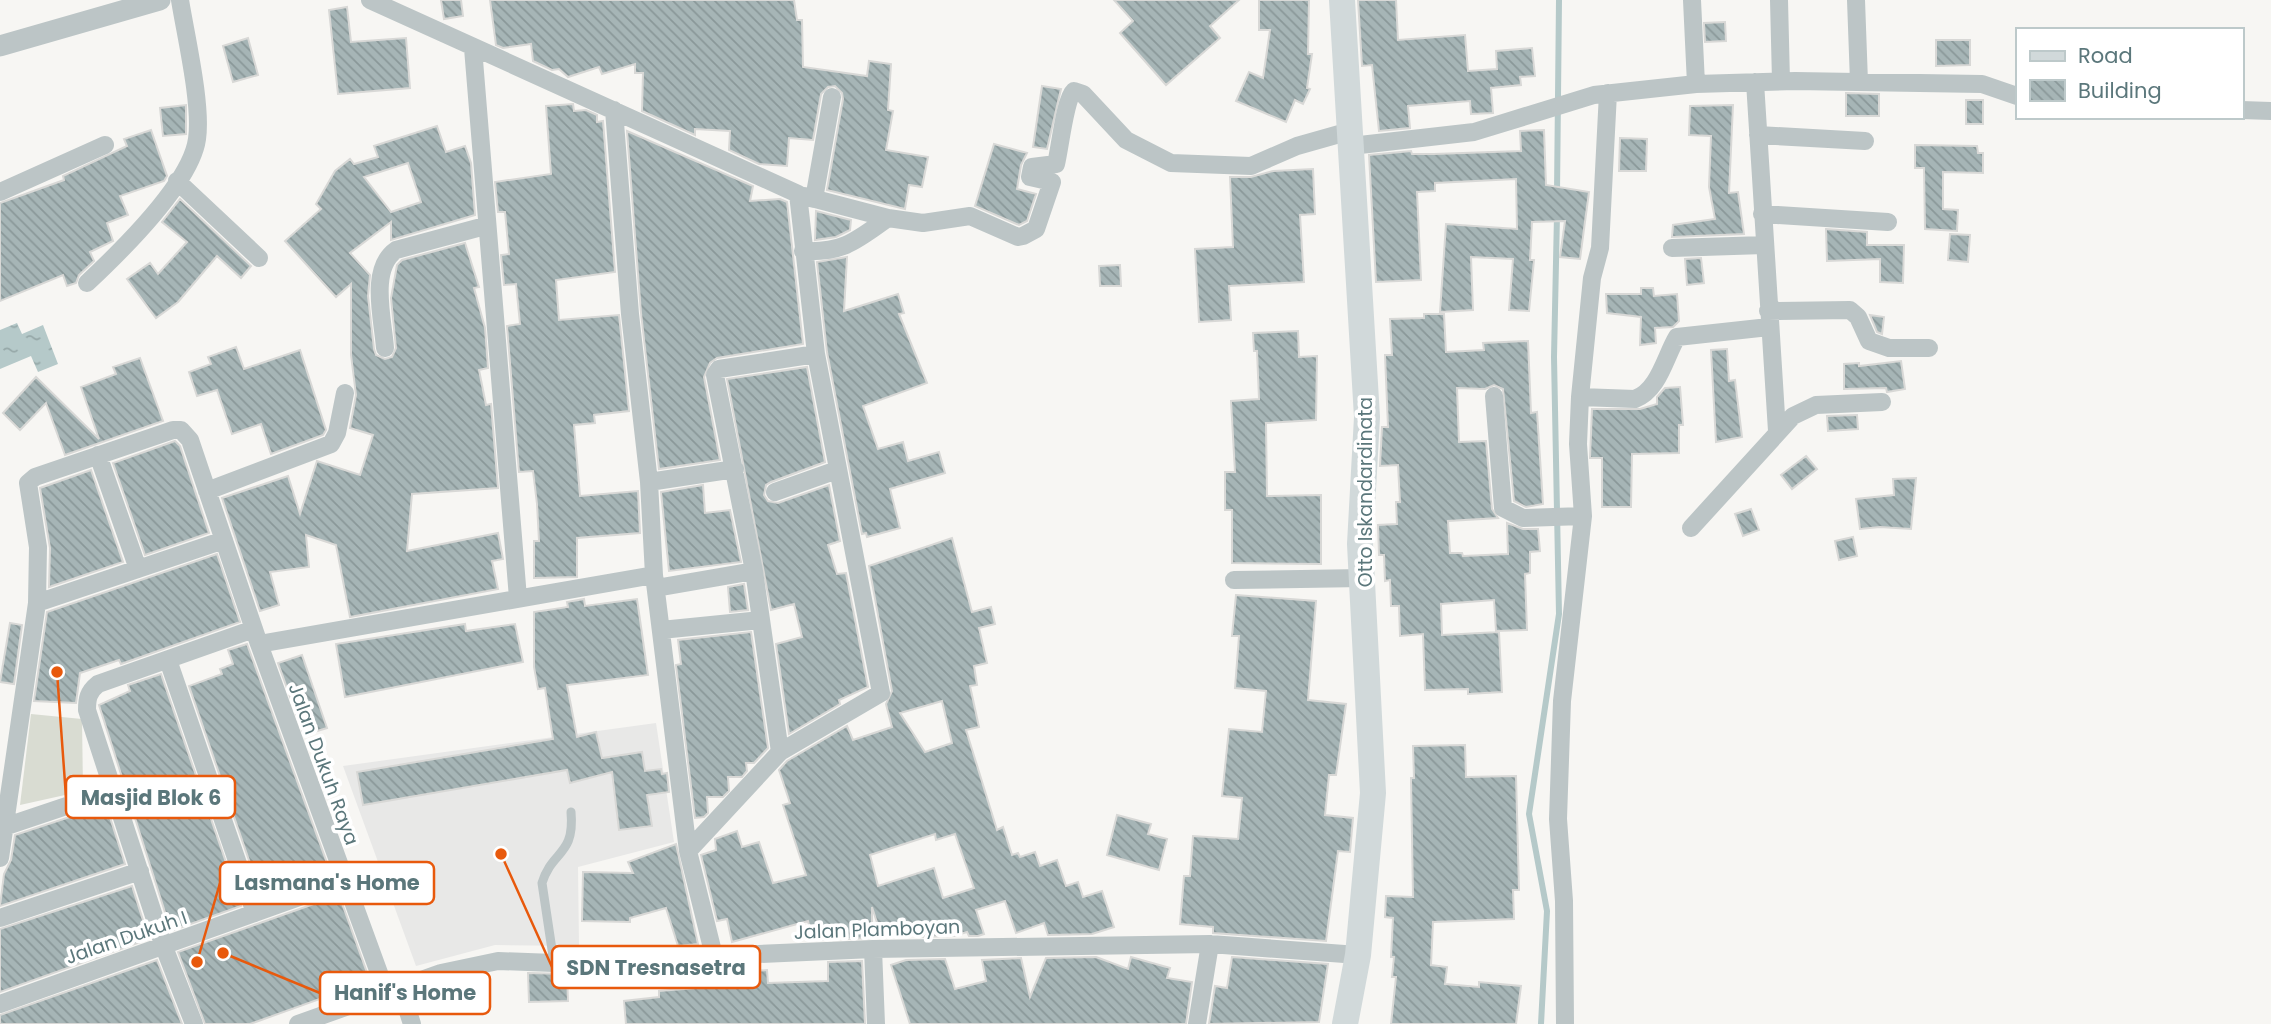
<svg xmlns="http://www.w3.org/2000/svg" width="2271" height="1024" viewBox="0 0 2271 1024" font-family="Poppins,sans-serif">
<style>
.built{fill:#e8e8e7}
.park{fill:#d9dcd2}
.water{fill:url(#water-ripples)}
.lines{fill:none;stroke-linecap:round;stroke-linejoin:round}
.stream{stroke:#b5c9c9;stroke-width:6}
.building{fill:url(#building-back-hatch);stroke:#d8d8d6;stroke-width:2;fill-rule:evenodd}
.service{stroke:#bcc5c6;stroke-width:9}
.minor{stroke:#bcc5c6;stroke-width:18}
.tertiary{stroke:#bcc5c6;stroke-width:21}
.primary{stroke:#d1d9da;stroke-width:26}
.labels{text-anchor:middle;stroke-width:7;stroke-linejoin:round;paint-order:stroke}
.street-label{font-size:19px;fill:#5b777b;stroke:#fff}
.leader{fill:none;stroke:#e8590c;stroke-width:2.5}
.callout-dot{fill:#e8590c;stroke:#fff;stroke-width:2.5}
.callout{fill:#fff;stroke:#e8590c;stroke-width:2.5}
.callout-label{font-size:21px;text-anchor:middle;font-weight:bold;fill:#5b777b}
</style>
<defs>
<pattern id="water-ripples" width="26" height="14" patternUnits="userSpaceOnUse" patternTransform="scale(1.75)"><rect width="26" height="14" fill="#b5c9c9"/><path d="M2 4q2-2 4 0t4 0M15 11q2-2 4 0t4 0" fill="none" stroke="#96a8a8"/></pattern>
<pattern id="building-back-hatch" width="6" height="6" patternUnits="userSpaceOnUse" patternTransform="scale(1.75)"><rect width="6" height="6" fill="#a6b5b6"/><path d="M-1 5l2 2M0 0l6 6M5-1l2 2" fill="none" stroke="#8a9899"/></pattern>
</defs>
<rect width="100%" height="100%" fill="#f7f6f3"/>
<!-- built -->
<path class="built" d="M656,723l18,119 -96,25 1,79 -84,-1 -79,21 -73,-200z"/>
<!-- park -->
<path class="park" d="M31,714l51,5 1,72 -63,14z"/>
<!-- water -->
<path class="water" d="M17,323l5,11 21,-9 15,39 -20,8 -7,-16 -31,13v-39z"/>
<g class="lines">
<!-- stream -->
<path class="stream" d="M1557,193l2,-193
M1541,1024l6,-113 -18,-97 30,-200 -5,-257 3,-142"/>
</g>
<!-- building -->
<path class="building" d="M441,0h20l2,16 -19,3z
M490,0h304l3,20h5l1,47 64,9 2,-15 22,3 -3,46 5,1 -7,39 42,7 -6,30 -13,-2 -4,24 -78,-19 16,-91 -1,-6 -7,-7 -7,1 -7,7 -8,46 -24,-2 -2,28 -28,-2 -30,-14 1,-19 -35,-2v6l-53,-24 1,-38h-8v-9l-33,10 -3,-7 -31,10 -9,-8 -7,1 -19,-9 -2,-17 -28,4 -7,-3z
M1114,0h125l-29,26 10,12 -54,47 -46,-52 13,-12z
M1259,0h50l-1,54h4l-5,34 3,1 -7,15 -8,-4 -9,22 -50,-21 13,-29 14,6 7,-48h-11z
M1358,0h38l2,40 67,-5 3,36 29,-2 -1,-18 36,-3 3,28 -15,1 1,8 -30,3 2,25 -22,1 -1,-13 -62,5 2,22 -31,3 -7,-66 -10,1z
M347,7l4,35 55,-4 4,50 -72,6 -9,-84z
M1725,22l1,19 -21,1 -1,-19z
M248,38l10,37 -25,7 -10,-36z
M1936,40h34v25l-34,1z
M1042,86l19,3 -14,60 -14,-2z
M1846,93l33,1v22h-33z
M1966,100h17v24h-17z
M573,104l1,7 12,-1 11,5v7l6,-1 12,151 -59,8 3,40 60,-5 10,96 -35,4 1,8 -21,2 6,71 58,-5 2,42 -63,5v39l-43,1v-37h5l-2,-37 -4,-33 -14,1 -12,-146 13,-2 -4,-40 -12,1 -3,-30 8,-1 -4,-42h-7l-3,-30 56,-8 -5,-68z
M186,105v29l-23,2 -3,-28z
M1733,105l-4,88 9,-1 6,42 -72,3 1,-12 42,-6 -6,-32 2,-51 -22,-1 1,-29z
M437,126l9,26 19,-6 6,17 4,52 -84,25v-18l-41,31 20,22 -2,21 6,53 2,6 9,4 7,-2 4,-9 -5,-50 6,-33 5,-5 63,-17 14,44 -5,1 11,40 3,40 -9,2 7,35 5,-1 7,84 -86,6 -5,57 91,-18 5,26 -11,2 6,28 -148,28 -14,-72 -30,-10 3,32 -39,5 9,33 -19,6 -38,-113 66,-22 12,38 17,-53 43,14 13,-40 -23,-7 6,-33 -5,-40v-71l-15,13 -51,-56 36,-32 -5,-5 19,-33 15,-12 4,5 24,-7 -4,-11zM408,163l13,39 -30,10 -27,-35z
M151,130l16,46 -3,5 -44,15 8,19 -21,8 6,18 -23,11 4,9 -15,14 -3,8 -9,3 -4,-11 -63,26v-98l64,-23 -1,-4 64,-30 -3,-7z
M1544,130l2,55 43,7 -9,67 -20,-2 5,-36 -33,1 -2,38h4l-5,51 -20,-1 4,-51 -42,-2 2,53 -33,2 6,-88 71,5 -1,-50 -81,4v8l-18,1 4,88 -45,2 -7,-127 42,-4 1,3h22l87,-3 -1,-20z
M627,131l126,55 -3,15 30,-2 7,3 16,142 -86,14 -7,5 -6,14 16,83 -61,9 -18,-156z
M1620,138l27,1 -1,32h-27z
M994,144l33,9 -6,12 -4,24 19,5 -9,27 -8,4 -44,-19z
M1915,145l62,1 1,7h5v20l-40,-1v37l15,1 -1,21 -32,-2 -1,-61h-9z
M1313,169l2,45 -15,1 4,67 -75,4 2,34 -32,2 -4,-73 38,-2 -3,-70h21l22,-6z
M180,199l71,67 -10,12 -24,-22 -39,46 -22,16 -29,-39 23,-16 8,11 29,-32 -25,-20z
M816,211l35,9 -1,10 -14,7 -21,3z
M1826,229l41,3v13h37l-1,38 -23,-1v-23l-53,2z
M1950,234l20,1 -2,27 -20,-2z
M847,257l-3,54 54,-17 6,19 -5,1 28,69 -64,23 15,43 25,-7 5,19 31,-9 6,21 -55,16 10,39 -33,9 -1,-4 -4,1 -35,-182 -10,-90z
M1701,258l3,25 -17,2 -2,-26z
M1120,265l1,21h-21l-1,-20z
M1641,288h12l1,8 23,-2 2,27 -6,6 -18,1 1,15 -16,2 1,-28 -34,-4 -1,-19h35z
M1424,314h20l2,38 38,-2 -1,-7 45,-2 3,72 6,-1 6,92 -17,3 -12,-6 -11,-112 -9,-4 -9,4 -28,-1 2,54 27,-1 6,68 6,9 -50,3 2,32h12l1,3 45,-2 -1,-31 16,6h15l2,22 -10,1v21l-5,1 2,56 -31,1 -2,-31 -53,4 1,31 57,-3 3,60 -34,2v-5l-43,1 -2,-56 -23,2 -1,-30h-8l-1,-26 -5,1 -1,-26h-5l-1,-30 19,-1 -1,-22h4l-2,-37 -18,1 2,-39h6l-3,-72h7l-2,-36 34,-1z
M1870,315l14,2 -2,17 -5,-2z
M1298,331l1,26 18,-1 -1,64 -50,3 1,73 54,-1v69l-89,-1v-53h-7v-38h10l-4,-71 28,-2 -2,-48h-3l-1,-18z
M236,347l8,22 56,-19 26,80 -3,5 -52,19 -10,-30 -29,10 -15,-44 -20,6 -8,-24 22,-8 -3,-7z
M1727,349l2,32 6,-1 7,57 -26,5 -5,-92z
M140,358l23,63 -98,34 -19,-52 -26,27 -17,-17 33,-36 63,62 -18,-52 35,-13 -3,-7z
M1901,361l4,28 -18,3 -1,-4 -42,1v-25l15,-1v3z
M807,367l18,95 -54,20 -5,3 -2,10 4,6 10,2 51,-18 11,56 -12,4 9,29 9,-1 22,114 -29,13 1,4 -51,30 -13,-90 26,-7 -8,-33 -23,6 -44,-231z
M1680,387l3,38h-4v28l-47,1 -1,53h-29v-49h-12l2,-49h48l17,-5v-7l8,-9z
M1857,415l1,14 -30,2 -1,-15z
M175,441l5,5 29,87 -64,22 -32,-92z
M1806,456l11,13 -25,20 -11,-14z
M91,470l32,92 -74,25 1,-39 -10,-60z
M1916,478l-5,51 -31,-2 -20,2 -4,-30 38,-4 -1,-16z
M703,485l2,28 25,-3 11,52 -72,9 -8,-79z
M1751,509l8,21 -16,6 -8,-22z
M1853,537l4,19 -18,4 -4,-19z
M952,538l20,74 19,-5 4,17 -16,4 8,35 -13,3 3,19 -7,1 9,41 -13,3 31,100 6,-3 9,28 6,-2 2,4 15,-5 5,14 17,-6 9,26 12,-4 5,15 19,-6 12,36 -22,7 -44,1 -4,-12 -28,10 -11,-32 -29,9 8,24 -6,2h-9l-2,-4 -13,4 -37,1 -4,-13 -33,8 -8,-25v31l-59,2 -5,-19 -76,21 -5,-23 -10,2 -16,-66 15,-5 -1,-11 22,-8 5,16 17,-5 14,41 33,-8 -23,-70 7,-2 -11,-33 8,-9 60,-35 6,14 39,-13 -6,-23 6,-13 -23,-125zM942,701l10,42 -27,9 -25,-39zM935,834l1,6 19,-6 19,54 -31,10 -9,-30 -56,18 -8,-31z
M217,554l23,68 -119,42 -2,-4 -39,13 -4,30 -42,-2 13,-89z
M744,584l4,26 -18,2 -2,-25z
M1236,595l80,6 -8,99 38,4 -10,71h-7l-4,40 28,3 -3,34 -12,-1 -12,90 -113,-8v-6l-33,-3 4,-48h6l3,-40 45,3 4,-41 -20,-2 7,-67 33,3 4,-41 -31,-3 4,-52h-7z
M584,599l1,7 52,-7 11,76 -81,10 10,52 19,-5 6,26 40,-6 3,19 16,-2 1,5 5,-1 2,19 -22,3 5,31 -33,4 -7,-58 -42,11 -3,-13 -204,35 -6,-33 196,-33 -8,-51 -7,1 -4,-22v-55l34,-5 -1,-5z
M10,623l12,2 -8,59 -14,-2z
M465,624l1,7 49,-7 8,38 -178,35 -9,-53z
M751,632l17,116 -14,15h-8l1,8 -5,6h-14l1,14 -6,6h-16l1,16 -4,4 -9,1 -19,-153 5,-1 -3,-24z
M247,644l84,230 -69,24 -73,-212 33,-12 -2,-5 13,-5 -5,-14z
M302,655l25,73 -23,7 -26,-72z
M161,674l80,232 -70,25 -72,-226 31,-14 -2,-6z
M1465,745l1,32 50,-1 3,114h-6l1,29 -81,3 -2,43 16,2 -2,17 34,3v-5l42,4 -5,38h-125l5,-47h-4l2,-20h-3l2,-39 -8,-1 1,-21 27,1 -2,-119h3l-1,-32z
M106,805l19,59 -125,42 4,-32 7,-14 4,-25z
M1117,815l34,9 -3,10 19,5 -8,31 -52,-15z
M676,844l22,100 -20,2 -12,-38 -36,10v4l-48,-1 1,-49 50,1 -5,-11z
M132,886l17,53 -149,53v-63z
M339,895l31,86 -120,43h-45l-27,-72z
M1096,957l32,12 3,-12 39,11 -3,10 25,4 -6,42h-276l-19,-59 15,-5 39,-1 10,30 31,-8 -4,-21 39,-2 9,39 16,-39z
M1232,957l96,7 -9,58 -110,2 6,-38 12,2z
M157,960l25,64h-182v-9z
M862,961l3,63h-239l-2,-23 35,-4v-6l85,-7 -1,-12 24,-2 1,13 60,-2v-19z
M528,973l39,1 1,27 -39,1z"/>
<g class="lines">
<!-- service -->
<path class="service" d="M554,963l-12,-80c10,-33 33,-27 29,-71"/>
<!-- minor -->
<path class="minor" d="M370,0l428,194 18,160 65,339 -101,59 -92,99
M1692,0l4,84
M1779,0l2,81
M1856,0l3,82
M473,48l45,550
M1755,82l22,349
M614,110l16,204 19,168 5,93 34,276 26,105
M2241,110l30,1
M1758,135l107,6
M1351,146l123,-14 120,-37 102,-11 99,-3 187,3 35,12
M177,181l82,77
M0,192l105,-47
M804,196l84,22
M814,199l18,-102
M1762,214l126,8
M1672,248l92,-3
M803,251c40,2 53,-10 85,-33l35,5 47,-7 48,21 5,-1 13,-7 16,-47 -22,-5 2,-10 24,-3c4,-16 9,-65 18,-73l9,3 43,46 45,23 80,3 46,-20 53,-15
M87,283c32,-30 104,-100 110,-144 5,-34 -11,-102 -17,-139
M1768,311l82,-1 8,7 11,24 20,7h40
M385,348c-2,-29 -16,-79 11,-98l89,-24
M1494,396l9,112 20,10 60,-2
M1580,397l55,2c24,-9 30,-42 42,-62l92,-10
M98,455l40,114
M649,482l86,-13
M207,491l124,-47 6,-11 8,-40
M775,492l62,-22
M1691,528l102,-112 23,-11 66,-3
M1234,580l129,-2
M656,588l98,-17
M37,603l187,-63
M661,630l100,-10
M259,644l395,-69
M168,660l87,253
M780,752l-26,-181 -39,-196 4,-6 97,-15
M4,827l110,-37
M0,858l37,-255 1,-56 -10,-64 7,-6 138,-47h8l9,10 69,204 127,348
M0,918l140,-47
M873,949l3,75
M400,987l12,37
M0,1004l344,-123
M194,1024l-30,-77 -77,-237c0,-11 1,-18 11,-26l156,-55
M298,1024l143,-51 57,-12 56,2 319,-14 337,-5 148,11
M1197,1024l13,-80
M1565,1024l-1,-123 -6,-82 4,-118 21,-185 -5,-72 2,-47 12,-119 8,-30 8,-155"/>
<!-- tertiary -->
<path class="tertiary" d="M0,46l160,-46"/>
<!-- primary -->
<path class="primary" d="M1342,0l25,417 -7,127 13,249 -15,162 -13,69"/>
</g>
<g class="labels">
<!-- street labels -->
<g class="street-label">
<text transform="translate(1365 492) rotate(-90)" y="7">Otto Iskandardinata</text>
<text transform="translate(324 764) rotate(70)" y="7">Jalan Dukuh Raya</text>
<text transform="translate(877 929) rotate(-2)" y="7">Jalan Plamboyan</text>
<text transform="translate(126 937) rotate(-19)" y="7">Jalan Dukuh I</text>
</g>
</g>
<!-- callouts -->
<path class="leader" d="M57 672L66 797M197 962L220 883M501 854L552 967M223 953L320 993"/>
<g class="callout-dot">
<circle cx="57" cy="672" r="7"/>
<circle cx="197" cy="962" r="7"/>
<circle cx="501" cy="854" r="7"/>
<circle cx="223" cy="953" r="7"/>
</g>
<g class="callout">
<rect x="66" y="776" width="169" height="42" rx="7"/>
<rect x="220" y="862" width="214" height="42" rx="7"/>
<rect x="552" y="946" width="208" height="42" rx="7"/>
<rect x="320" y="972" width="170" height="42" rx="7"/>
</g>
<g class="callout-label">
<text x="151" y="805">Masjid Blok 6</text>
<text x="327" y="890">Lasmana's Home</text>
<text x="656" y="975">SDN Tresnasetra</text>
<text x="405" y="1000">Hanif's Home</text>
</g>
<!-- legend -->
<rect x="2016" y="28" width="228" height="91" fill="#ffffff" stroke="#bdc9ca" stroke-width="2"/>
<rect x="2030" y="51" width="35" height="10" fill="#d1d9da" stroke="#bdc9ca" stroke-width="2"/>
<text x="2078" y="63" font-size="21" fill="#5b777b">Road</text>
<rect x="2030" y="80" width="35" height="21" fill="url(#building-back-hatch)" stroke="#bdc9ca" stroke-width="2"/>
<text x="2078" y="98" font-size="21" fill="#5b777b">Building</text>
</svg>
